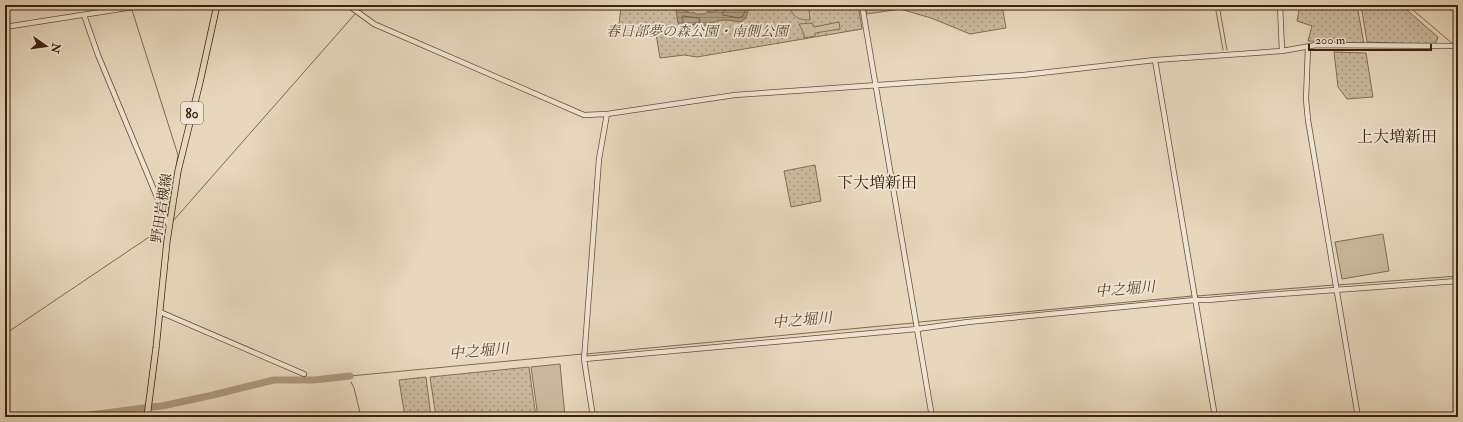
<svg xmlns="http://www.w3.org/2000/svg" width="1463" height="422" viewBox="0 0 1463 422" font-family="'IM FELL Double Pica','Noto Serif JP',serif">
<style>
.grass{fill:url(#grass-dots);stroke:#846d53}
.garden{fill:#cab89e;stroke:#846d53}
.water{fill:url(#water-rules);stroke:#81694f}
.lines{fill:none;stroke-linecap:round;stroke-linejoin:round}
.shore{stroke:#765e44;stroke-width:1}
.stream{stroke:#81694f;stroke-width:1}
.river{stroke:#ae997f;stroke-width:7}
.minor-casing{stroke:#684f35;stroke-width:6}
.major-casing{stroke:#3e2208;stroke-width:7}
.minor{stroke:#efe5d4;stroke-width:4.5}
.major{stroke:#e7d7bd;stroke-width:5.5}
.labels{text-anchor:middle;stroke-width:3.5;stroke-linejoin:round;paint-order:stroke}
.shield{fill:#efe5d4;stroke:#735c45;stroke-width:1}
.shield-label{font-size:13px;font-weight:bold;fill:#3e2208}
.park-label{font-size:14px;font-style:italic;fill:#61482e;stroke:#efe5d4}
.street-label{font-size:14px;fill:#3e2208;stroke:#efe5d4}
.water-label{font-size:15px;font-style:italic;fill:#60462c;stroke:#efe5d4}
.quarter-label{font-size:16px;fill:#3e2208;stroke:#efe5d4}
</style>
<defs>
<pattern id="grass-dots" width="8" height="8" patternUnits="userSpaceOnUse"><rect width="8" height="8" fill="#cab89e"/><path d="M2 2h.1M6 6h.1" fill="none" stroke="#a5957f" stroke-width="1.8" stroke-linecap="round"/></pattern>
<pattern id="water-rules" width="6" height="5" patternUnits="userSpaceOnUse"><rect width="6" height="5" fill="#ae997f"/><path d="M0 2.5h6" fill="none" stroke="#8f7c66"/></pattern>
</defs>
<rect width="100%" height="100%" fill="#e7d7bd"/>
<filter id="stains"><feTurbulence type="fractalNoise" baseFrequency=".005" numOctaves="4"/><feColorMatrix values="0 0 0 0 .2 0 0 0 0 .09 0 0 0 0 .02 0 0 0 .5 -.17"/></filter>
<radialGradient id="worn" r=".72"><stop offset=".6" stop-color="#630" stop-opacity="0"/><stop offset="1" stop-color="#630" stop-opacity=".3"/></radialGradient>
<!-- grass -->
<path class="grass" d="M621,5h237l4,24 -165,28 -13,-2 -24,3 -5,-30 -37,7z
M866,5h136l4,23 -36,6 -39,-16 -31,-9 -33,5z
M1300,5h57l7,39 -56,-3 4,-15 -15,-5z
M1361,5h40l37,32 -3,8 -68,-3z
M1334,52l32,1 7,44 -26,2 -9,-12z
M815,165l6,36 -30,6 -7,-36z
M529,367l7,50h-100l-6,-40z
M426,377l5,40h-26l-6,-37z"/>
<!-- garden -->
<path class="garden" d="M807,5h8v4l-6,1 1,10c-10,0 -16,-2 -20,-11z
M839,22l1,7 -25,4v3l-11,2v-4l-5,-10 13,-1 2,4z
M1383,234l6,37 -47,8 -7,-37z
M560,364l5,53h-27l-7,-50z"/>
<!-- water -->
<path class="water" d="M725,5h27l-4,6 -2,7 -6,4c-5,-1 -11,-2 -16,-2 -10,0 -38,16 -45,5 -2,-4 -2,-10 -3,-15l2,-4 8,3 -1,2 7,2 2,-1 2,2h8l3,-2 4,-1v2c5,-3 10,-3 14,-8z"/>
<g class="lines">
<!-- shore -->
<path class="shore" d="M727,5v4l-5,4 1,2 16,3 4,-2 5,-11
M683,16l16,2 1,3c-7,5 -15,7 -18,-2z"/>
<!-- stream -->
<path class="stream" d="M1215,5l8,45
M1219,5l8,45
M1407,5l46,39
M132,10l46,145 -2,12
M358,10l4,-5
M167,215l7,-37
M173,221l182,-207
M1337,285l121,-9
M1197,296l137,-11
M919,322l273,-26
M5,334l159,-107
M586,354l327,-31
M350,378v-2l233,-22
M351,382l3,6 7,29"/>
<!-- river -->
<path class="river" d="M151,407l11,-1 51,-11 61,-15h40l36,-4
M75,417l69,-9"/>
<!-- minor casing -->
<g class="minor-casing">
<path id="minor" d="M348,5l26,19 210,91 23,-1 128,-19 288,-20 132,-15 127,-9 34,-6 139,1 3,-5
M862,5l70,412
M1280,5l2,46
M84,15l14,40 71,171
M5,27l141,-22
M1308,47l-2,52 2,21 50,297
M1155,60l60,357
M160,312l144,62
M584,359l333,-30 51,-7 227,-22h13l58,-5 192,-14
M593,417l-9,-58 1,-12 14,-188 8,-45"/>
</g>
<!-- major casing -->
<g class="major-casing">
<path id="major" d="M147,417l9,-69 11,-107 11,-70 22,-89 17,-77"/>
</g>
<!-- minor -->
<use href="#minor" class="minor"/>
<!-- major -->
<use href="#major" class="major"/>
</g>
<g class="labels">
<!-- shield labels -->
<rect class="shield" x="181" y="102" width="22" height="22" rx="3"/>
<g class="shield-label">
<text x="192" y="118">80</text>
</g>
<!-- park labels -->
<g class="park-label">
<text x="697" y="36">春日部夢の森公園・南側公園</text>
</g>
<!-- street labels -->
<g class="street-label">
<text transform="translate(161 208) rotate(-81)" y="5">野田岩槻線</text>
</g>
<!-- water labels -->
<g class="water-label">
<text transform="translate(1125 289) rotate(-5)" y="5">中之堀川</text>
<text transform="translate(802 320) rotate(-5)" y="5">中之堀川</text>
<text transform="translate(479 351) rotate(-5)" y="5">中之堀川</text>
</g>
<!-- quarter labels -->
<g class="quarter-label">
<text x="1397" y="142">上大増新田</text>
<text x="877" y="188">下大増新田</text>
</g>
</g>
<!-- margin -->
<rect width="1463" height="422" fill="none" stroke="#e7d7bd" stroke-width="20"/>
<rect x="6" y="6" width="1451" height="410" fill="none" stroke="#3e2208" stroke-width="2"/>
<rect x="10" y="10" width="1443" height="402" fill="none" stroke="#3e2208"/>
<!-- north arrow -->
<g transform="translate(46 46) rotate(103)" stroke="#efe5d4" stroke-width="3" paint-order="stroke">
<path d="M0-3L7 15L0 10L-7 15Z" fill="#3e2208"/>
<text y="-6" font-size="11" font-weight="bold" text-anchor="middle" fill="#3e2208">N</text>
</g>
<!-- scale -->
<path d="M1309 44v6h122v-6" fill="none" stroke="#3e2208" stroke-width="2"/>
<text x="1315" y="44" font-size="12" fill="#3e2208" stroke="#efe5d4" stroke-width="3" paint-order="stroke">200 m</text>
<rect width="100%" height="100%" filter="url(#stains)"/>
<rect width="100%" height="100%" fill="url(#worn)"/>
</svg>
